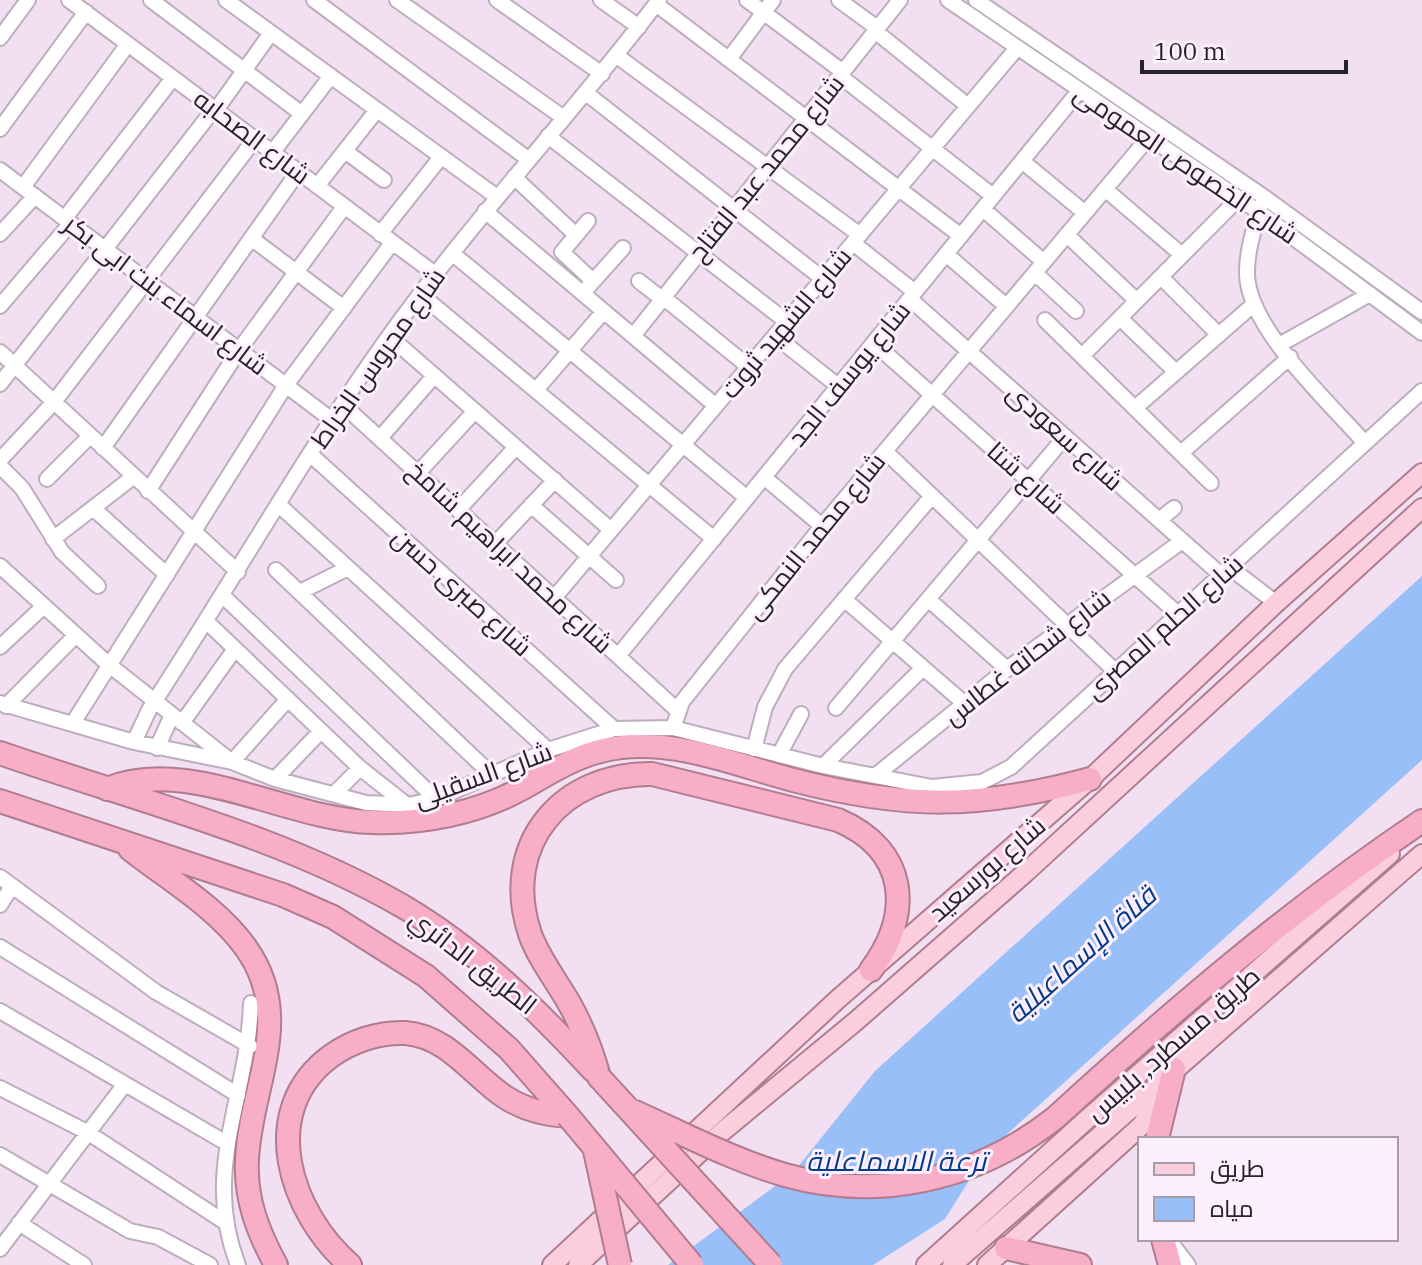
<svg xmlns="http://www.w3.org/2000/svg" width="1422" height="1265" viewBox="0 0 1422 1265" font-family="'IBM Plex Serif',Cairo,serif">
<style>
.water{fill:#99bff8}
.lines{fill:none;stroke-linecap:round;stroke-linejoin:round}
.minor-casing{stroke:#bdadbe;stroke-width:18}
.major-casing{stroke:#af7d8f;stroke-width:22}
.highway-casing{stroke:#af7d8f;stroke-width:26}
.minor{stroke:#fff;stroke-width:14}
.major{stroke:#fbcedd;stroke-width:18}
.highway{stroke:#f8aec7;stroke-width:22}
.highway-bridge-casing{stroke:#af7d8f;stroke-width:26;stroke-linecap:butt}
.highway-bridge{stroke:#f8aec7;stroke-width:22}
.labels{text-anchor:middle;stroke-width:6;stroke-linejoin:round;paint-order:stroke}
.street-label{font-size:26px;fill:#272128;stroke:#fdeffd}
.water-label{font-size:28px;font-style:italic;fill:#003b8c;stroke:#fdeffd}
</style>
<rect width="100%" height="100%" fill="#f2e0f2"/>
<!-- water -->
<path class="water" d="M1422,576v184l-436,393 -41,66 -72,46h-205l125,-92 82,-102z"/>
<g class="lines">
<!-- minor casing -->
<g class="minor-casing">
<path id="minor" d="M69,0l366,274
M151,0l151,114
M226,0l271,197
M314,0l214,159
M397,0l167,118
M497,0l105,74
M601,0l38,27
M747,0l96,72
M839,0l38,28
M948,0l311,212 163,121
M976,0l288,197 158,115
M656,4l305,232
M875,31l93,75
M0,38l28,-38
M617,56l243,179
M729,59l44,-59
M840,76l153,120
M586,93l237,186
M216,110l55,-77
M0,129l86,-117
M548,136l239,186
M345,151l39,29
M272,153l59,-77
M1022,161l63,52
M0,170l332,250
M514,177l62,58
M317,186l60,-76
M23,187l105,-143
M1105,189l77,66
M1261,205c-6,21 -14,44 -14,67 -1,55 82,130 118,171
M983,209l61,53
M485,211l231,195
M65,218l108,-140
M588,221l-26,31 31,29
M0,234l35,-38
M380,234l61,-77
M1067,235l70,66
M251,238l93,70
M853,243l62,49
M452,253l295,245
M946,254l60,52
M1035,273l41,38
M1161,277l58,58
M639,281l23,18
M588,287l35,-39
M420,294l294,245
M663,297l86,70
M910,299l311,276
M0,306l71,-83
M1120,318l56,54
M1045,320l166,163
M389,336l222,194
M633,336l267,-336
M775,336l63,50
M874,343l304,271
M1279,345l91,-51
M0,352l238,220
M1082,356l157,-158
M0,384l214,-275
M536,390l68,-79
M342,404l335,306
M1135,408l118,-103
M380,438l54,-62
M103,448l195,-276
M885,451l230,220
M1181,453l109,-96
M310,454l304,275
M0,460l54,-58 201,-263
M0,466l22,22 40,64 36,34
M418,473l57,-62
M764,477l58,49
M47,479l43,-43
M148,491l91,-141 105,-143
M279,505l269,245
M531,505l85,75
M93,508l74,67
M458,510l58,-63
M1159,520l15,-12
M53,539l80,-62
M495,544l60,-64
M0,566l108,98 124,98 56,-63
M1229,567l47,36
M276,570l215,204
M300,592l48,-24
M223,596l213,203
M554,598l463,-550
M844,599l121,105
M928,599l79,70
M207,622l153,146 47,37
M0,647l44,-41
M618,656l461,-565
M0,703l134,39 98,20 43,17 91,24 42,2 28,-6 112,-49 66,-21 59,-1 150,38 109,21 50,-5 29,-15 411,-376
M6,706l70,-71
M836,708l229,-271
M73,723l213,-338 106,-142
M182,723l53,-74
M673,728l9,-26 140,-176 327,-389
M134,742l15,-32c81,-124 154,-254 240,-374 84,-117 183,-221 270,-336
M157,748l15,-33
M754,749l11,-42 20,-38 147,-173
M779,755l22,-41
M823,766l100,-98
M875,776l132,-107 175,-128
M275,779l46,-48
M334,794l26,-26
M0,877l156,115 94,54
M0,905l12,-19
M0,947l238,148
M0,1011l228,133
M0,1088l87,44 136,89
M0,1155l130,76 28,6 52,28
M19,1223l65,42
M1168,1239l20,26
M0,1249l125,-165
M238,1265c-37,-95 10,-166 13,-262"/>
</g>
<!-- major casing -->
<g class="major-casing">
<path id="major" d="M552,1265l286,-266 252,-220 186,-176 146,-130
M578,1265l145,-134 133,-110 169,-148 397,-365
M926,1265l159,-144 305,-267
M952,1265l470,-411
M987,1265l155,-140 11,-20 4,-20"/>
</g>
<!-- highway casing -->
<g class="highway-casing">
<path id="highway" d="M0,753c135,47 280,82 404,154 73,43 132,102 189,163
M107,789c80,-34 180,31 265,33 51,2 106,-9 151,-34 33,-19 60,-37 99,-41 59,-6 115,18 171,33 112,29 186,29 297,-1
M0,801l283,94 50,22 93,59 83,73 59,67
M130,849c38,30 88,59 116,99 50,70 4,138 1,212 -2,39 11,72 29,105
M599,1077c-7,-26 -17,-51 -30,-74 -13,-23 -30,-44 -39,-69 -30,-90 32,-161 122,-160l186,46c70,30 75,93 33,150
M1055,1118c116,-106 236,-209 367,-297
M1157,1139l17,-70
M1163,1239l7,26
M1006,1248l74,17
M350,1265c-60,-52 -94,-154 -19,-209 21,-15 48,-24 74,-23 43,3 67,42 100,64 20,13 40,18 63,19"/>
</g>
<!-- minor -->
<use href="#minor" class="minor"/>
<!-- major -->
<use href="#major" class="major"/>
<!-- highway -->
<use href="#highway" class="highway"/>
<!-- highway-bridge casing -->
<g class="highway-bridge-casing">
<path id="highway-bridge" d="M599,1077l172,188
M633,1111c49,22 100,49 152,64 95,27 193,4 270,-57
M568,1116l124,149
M595,1151l25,114"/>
</g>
<!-- highway-bridge -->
<use href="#highway-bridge" class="highway-bridge"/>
</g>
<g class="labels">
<!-- street labels -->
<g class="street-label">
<text transform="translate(252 137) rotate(37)" y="9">شارع الصحابه</text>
<text transform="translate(1186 164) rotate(34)" y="9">شارع الخصوص العمومى</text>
<text transform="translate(766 168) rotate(-51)" y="9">شارع محمد عبد الفتاح</text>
<text transform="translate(166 295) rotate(37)" y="9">شارع اسماء بنت ابى بكر</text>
<text transform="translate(786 323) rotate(-50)" y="9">شارع الشهيد ثروت</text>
<text transform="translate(378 358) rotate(-55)" y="9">شارع محروس الخراط</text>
<text transform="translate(849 374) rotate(-51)" y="9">شارع يوسف الجد</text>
<text transform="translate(1065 437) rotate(42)" y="9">شارع سعودى</text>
<text transform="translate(1026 478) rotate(42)" y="9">شارع شتا</text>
<text transform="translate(815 536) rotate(-51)" y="9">شارع محمد النمكى</text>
<text transform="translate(510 557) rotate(43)" y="9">شارع محمد ابراهيم شامخ</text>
<text transform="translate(462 592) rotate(42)" y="9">شارع صبرى حسن</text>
<text transform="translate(1164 627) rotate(-42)" y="9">شارع الحلم المصرى</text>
<text transform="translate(1027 657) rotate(-38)" y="9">شارع شحاته غطاس</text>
<text transform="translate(483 775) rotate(-20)" y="9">شارع السقيلى</text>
<text transform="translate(987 869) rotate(-41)" y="9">شارع بورسعيد</text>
<text transform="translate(473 962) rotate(38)" y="9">الطريق الدائري</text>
<text transform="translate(1173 1044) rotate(-41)" y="9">طريق مسطرد, بلبيس</text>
</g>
<!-- water labels -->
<g class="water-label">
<text transform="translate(1081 954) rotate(-42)" y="10">قناة الإسماعيلية</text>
<text x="896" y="1171">ترعة الاسماعلية</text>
</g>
</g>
<!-- legend -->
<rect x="1138" y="1137" width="260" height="104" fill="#fdeffd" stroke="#a79da8" stroke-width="2"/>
<rect x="1154" y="1163" width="40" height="12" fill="#fbcedd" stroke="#a79da8" stroke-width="2"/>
<text x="1210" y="1177" font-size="24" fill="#272128">طريق</text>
<rect x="1154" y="1197" width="40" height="24" fill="#99bff8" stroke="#a79da8" stroke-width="2"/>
<text x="1210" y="1217" font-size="24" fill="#272128">مياه</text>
<!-- scale -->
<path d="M1142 60v12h204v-12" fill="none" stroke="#272128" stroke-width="4"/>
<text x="1154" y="60" font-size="24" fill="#272128" stroke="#fdeffd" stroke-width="6" paint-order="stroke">100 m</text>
</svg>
